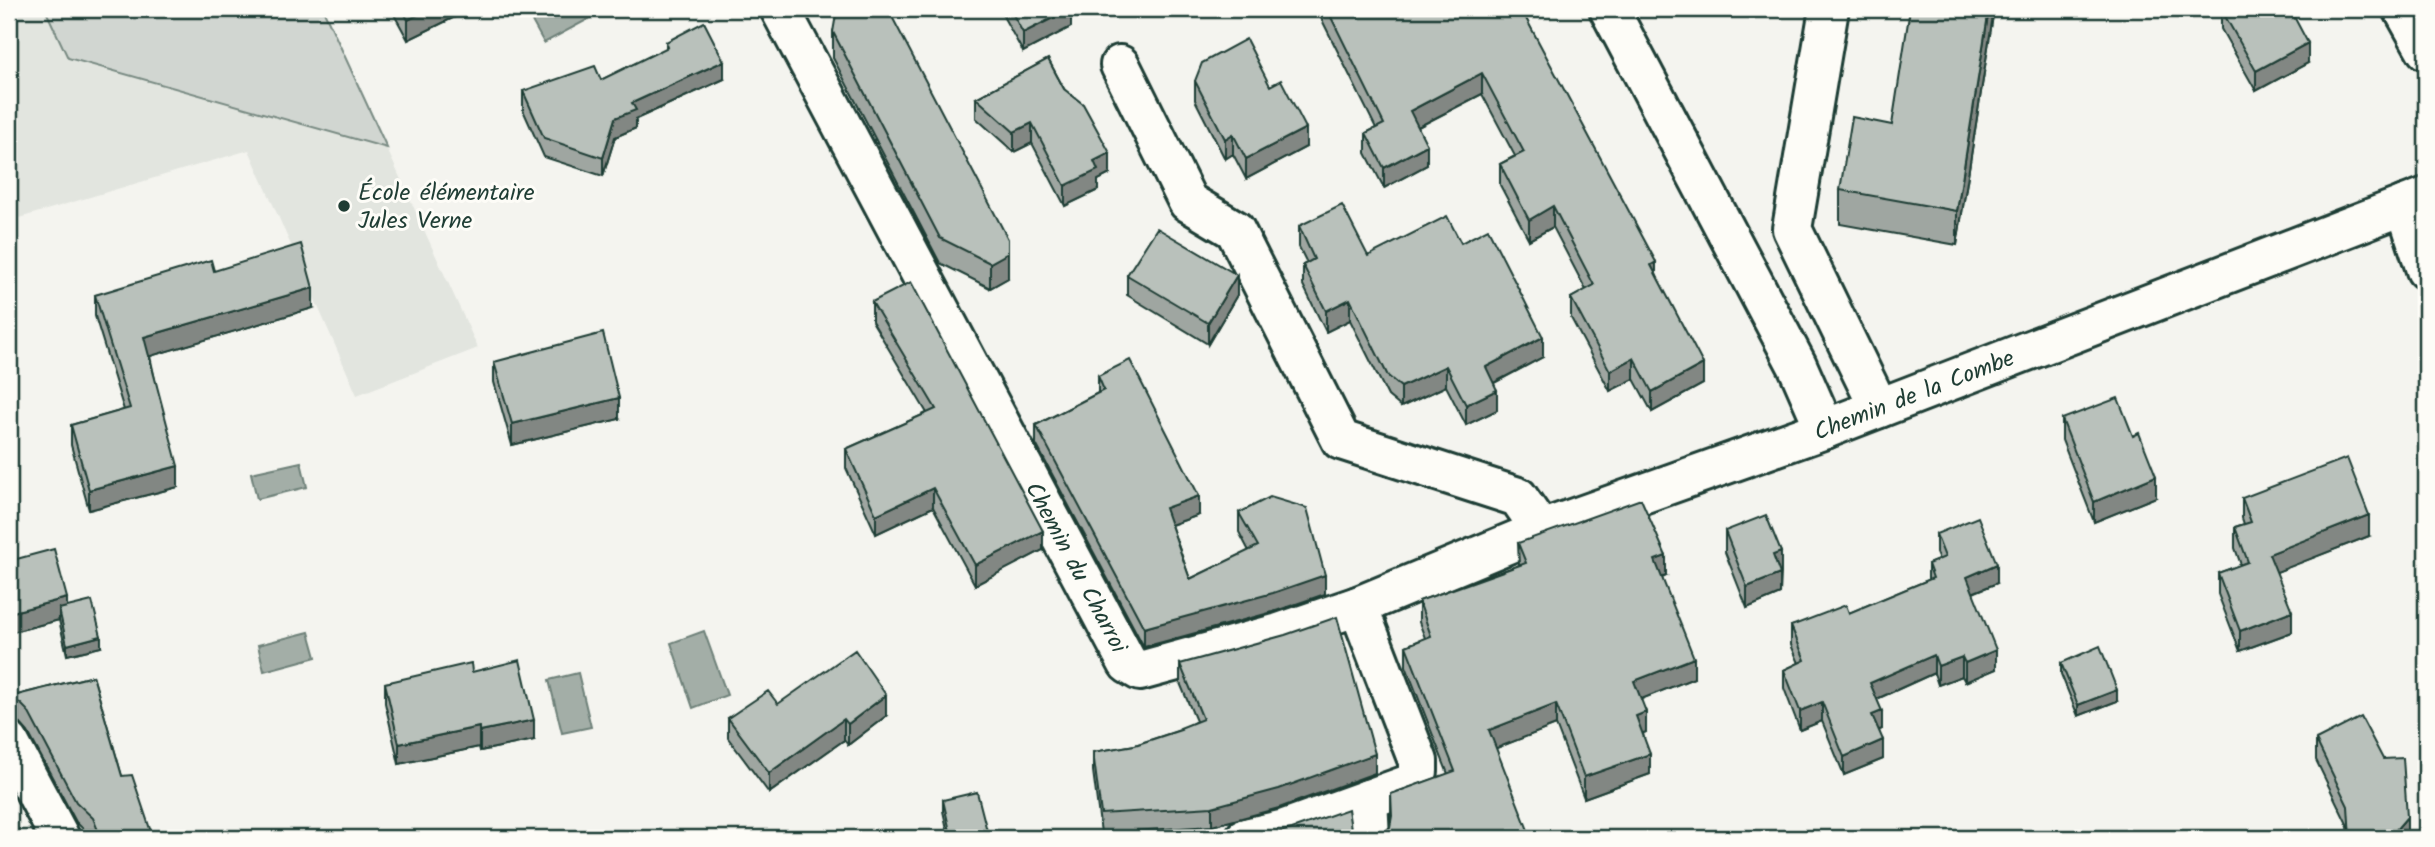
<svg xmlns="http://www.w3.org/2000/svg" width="2435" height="847" viewBox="0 0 2435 847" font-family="Kalam,sans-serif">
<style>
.built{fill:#e2e5df}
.green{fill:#d1d6d1;stroke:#788a82;stroke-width:2}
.water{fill:#a3aea7;stroke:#6e8179;stroke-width:2}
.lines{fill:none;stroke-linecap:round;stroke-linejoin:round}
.street-casing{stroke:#1f3d34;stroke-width:44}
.street{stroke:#fdfcf7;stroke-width:38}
.wall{fill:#9fa6a1;stroke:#1f3d34;stroke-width:2}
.shaded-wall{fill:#828783;stroke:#1f3d34;stroke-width:2}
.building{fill:#b9c1bb;stroke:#1f3d34;stroke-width:2}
.poi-dot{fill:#1f3d34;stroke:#fdfcf7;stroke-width:2.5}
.labels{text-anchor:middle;stroke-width:6;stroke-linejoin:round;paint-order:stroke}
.poi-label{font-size:24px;fill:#1f3d34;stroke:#fdfcf7;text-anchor:start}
.street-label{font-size:24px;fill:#1f3d34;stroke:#fdfcf7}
</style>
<rect width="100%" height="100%" fill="#f4f4ef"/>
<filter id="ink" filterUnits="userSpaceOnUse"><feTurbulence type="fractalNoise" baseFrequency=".0143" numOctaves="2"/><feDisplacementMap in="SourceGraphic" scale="14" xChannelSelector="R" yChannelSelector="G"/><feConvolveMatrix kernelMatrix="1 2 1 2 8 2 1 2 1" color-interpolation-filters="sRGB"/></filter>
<g filter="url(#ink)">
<!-- built -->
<path class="built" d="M9,9h314l155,339 -121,47 -108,-245 -230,68 -10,-24z"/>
<!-- green -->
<path class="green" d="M45,9h278l64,139 -319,-90z"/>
<!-- water -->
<path class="water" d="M538,9h55l3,6 -52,28 -16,-29z
M301,462l6,25 -50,12 -6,-26z
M704,631l23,64 -34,13 -22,-65z
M309,632l7,25 -52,14 -6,-26z
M578,673l13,54 -29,6 -13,-53z"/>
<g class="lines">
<!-- street casing -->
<g class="street-casing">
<g id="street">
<path id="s1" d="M780,9l348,655 12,7 139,-38 79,-27 60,155v10l-5,12 -128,46 -40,9"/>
<path d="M1609,9l188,356 28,64"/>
<path d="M1829,9l-37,220 87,179"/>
<path d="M2403,9l23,41"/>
<path d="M1120,65l68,137 47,28 106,210 177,57 23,33"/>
<path d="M2405,205l21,65"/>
<path id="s2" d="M1358,606l183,-76 284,-101 601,-232"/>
<path d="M9,742l51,96"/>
<path d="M1368,799l2,39"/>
</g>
</g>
<!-- street -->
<use href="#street" class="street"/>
</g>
<!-- wall -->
<path class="wall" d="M391,9h80l-63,31z
M999,9h72v18l-48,25z
M1319,9h202l135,265 47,110 -51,28 -18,-33 -24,12 -39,-73v-20l15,-8 -33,-63 -24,13 -29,-55v-21l15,-8 -33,-62 -64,33 9,38 -43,23 -18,-35v-20l10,-5 -57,-114z
M1994,9l-37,236 -117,-21v-34z
M2221,9l87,54 -52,28 -35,-62z
M833,32l175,246 -18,10 -50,-25 -107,-205z
M666,42l58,37 -88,40v9l-21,9 -12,39 -59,-19 -21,-47v-19l78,-11 65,-31z
M1048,59l62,115 -12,6v10l-33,16 -33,-63 -18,9 -38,-34v-20z
M1195,81l75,5 36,61 -60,32 -13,-25 -8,5 -30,-59z
M1299,226l69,30 93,-13 82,114 -49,26 3,27 -31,15 -20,-39 -45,21 -13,-11 -38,-76 -24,12 -23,-47v-20l4,-2 -8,-16z
M214,271l99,37 -163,48 28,131 -89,23 -18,-65v-20l53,-15 -29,-94v-21z
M1127,275l110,20 -29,49 -81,-49z
M872,302l171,248 -68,35 -42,-78 -57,27 -30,-66v-19l81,-36 -55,-92z
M494,362l125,57 -107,26 -18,-63z
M1098,376l101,139 -28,10 19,54 59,-28 -10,-19v-19l86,81 -52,18 -129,35 -108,-203v-19l62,-32z
M2062,419l94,78 -62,25 -32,-82z
M2242,498l127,38 -93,36 16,60 -52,19 -22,-57v-21l23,-8 -6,-17v-21l9,-3 -2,-6z
M1725,531l56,42 -1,21 -33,14 -22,-56z
M1936,534l61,49 -24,10 23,76 -31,13 -3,-6 -24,9 -4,-12 -57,26 5,30 -3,1 4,29 -39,16 -22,-54 -22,9 -16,-42v-18l15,-7 -8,-18v-19l58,-13 79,-33v-16l11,-4 -3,-7z
M1518,543l148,33 -4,2 32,100 -53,21 5,33 -3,1 7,41 -66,24 -28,-73 -60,23 -115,88 9,-9 1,-7v-26l57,-20 -42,-108v-20l19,-8 -6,-16v-21l100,-36z
M67,607l34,40 -34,8 -8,-35 -50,13z
M2061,663l56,38 -39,15 -17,-42z
M1180,664l195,109 -96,35 -67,18 -111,7 -8,-62v-19l42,-7 45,-15 16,-9 -16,-38z
M472,672l62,68 -54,11 -1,-4 -80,17 -14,-61v-20z
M93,676l29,100 31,62h-61l-16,-16 -48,-90 -8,-9 -11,-2v-24z
M778,704l108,12 -38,29 -4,-5 -75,53 -41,-55v-20z
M2316,740l91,97 -1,1h-57l-1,-12 -32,-66z
M943,800l44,31v7h-38l-6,-27z"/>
<!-- shaded-wall -->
<path class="shaded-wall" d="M429,9h42l-63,31v-20z
M1071,9v18l-48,25v-19z
M1989,9h5l-37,236v-34z
M2308,43v20l-52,28v-20z
M724,61v18l-88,40v9l-21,9 -12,39v-18l12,-40 17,-15z
M1482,73v21l-72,37v-20z
M1032,123v20l-18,9v-20z
M1306,128v19l-60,32v-20z
M1233,134v20l-8,5v-20z
M1427,145v20l-43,23v-20z
M1110,153v21l-12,6v10l-33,16v-20l29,-25z
M1553,206v21l-24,13v-20z
M1008,253v25l-18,10v-25z
M1656,262v20l-5,-17z
M1237,275v20l-29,49v-21z
M313,288v20l-169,50v-21z
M1350,299v21l-24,12v-21z
M1543,337v20l-57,30v-20z
M1634,358v21l-24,12v-20z
M1703,364v20l-51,28v-20z
M1446,366v20l-45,21v-20z
M12,367v21l-3,1v-21z
M1497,390v20l-31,15v-20z
M619,398v21l-107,26v-21z
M178,466v21l-89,23v-20z
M2156,476v21l-62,25v-20z
M933,488v19l-57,27v-19z
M1199,496v19l-34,12v-19z
M2369,515v21l-100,39v-21z
M1043,531v19l-68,35v-20z
M1781,552v21l-8,3v-21z
M1666,556v20l-11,4v-20z
M1997,564v19l-30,12v-18z
M1780,574v20l-33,14v-21z
M1325,575v19l-52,18 -129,35v-19z
M67,598v20l-8,-9v11l-50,13v-20z
M2292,611v21l-52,19v-20z
M101,636v11l-34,8v-10z
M1996,650v19l-31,13v-19z
M1934,655v18l-64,29v-19z
M1962,657v19l-24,9v-19z
M1694,658v20l-60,24v-21z
M2117,690v11l-39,15v-11z
M886,695v21l-38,29v-21z
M1822,702v19l-22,9v-19z
M1556,704v21l-67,26v-21z
M1882,711v18l-10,4v-18z
M1646,712v20l-10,4v-20z
M844,719v21l-75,53v-20z
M534,720v20l-54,11v-20z
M479,727v20l-80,17v-20z
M1883,740v19l-39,16v-18z
M1375,754v19l-96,35 -67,18v-19z
M1650,754v20l-66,24v-21z
M2407,817v20l-1,1h-17z"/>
<!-- building -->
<path class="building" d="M402,9h27l-21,11z
M837,9h51l120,230v14l-18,10 -50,-25 -107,-206z
M1010,9h60l-47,24z
M1327,9h194l135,253 -5,3 52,99 -51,28 -18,-34 -24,13 -39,-73 23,-13 -41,-79 -24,14 -29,-56 24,-12 -42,-79 -72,38 17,34 -43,23 -18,-35 18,-9z
M1910,9h79l-32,202 -117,-21 12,-73 40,8z
M2221,9h69l18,34 -52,28z
M704,22l20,39 -92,42 4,7 -21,8 -12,40 -59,-20 -21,-47 72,-25 6,14 67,-33 -2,-5z
M1246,39l24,47 11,-6 25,48 -60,31 -13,-25 -8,5 -30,-58 7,-18z
M1048,59l16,30 19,15 27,49 -16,8 4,9 -33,16 -33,-63 -18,9 -38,-34z
M1342,205l26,51 79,-40 14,27 27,-14 55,108 -57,30 11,23 -31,15 -20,-39 -45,21 -13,-11 -38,-77 -24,12 -23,-46 11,-6 -15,-33z
M1157,228l80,47 -29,48 -81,-48z
M301,244l12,44 -169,49 34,129 -89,24 -18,-65 59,-17 -35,-113 116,-35 3,11z
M911,282l132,249 -68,34 -42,-77 -57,27 -30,-66 90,-40 -64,-107z
M603,333l16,65 -107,26 -18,-62z
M9,355l3,12 -3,1z
M1130,360l69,136 -34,12 25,71 68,-33 -19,-33 31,-16 37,11 18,67 -52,18 -129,35 -108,-203 68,-35 -6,-14z
M2118,398l15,38 6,-3 17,43 -62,26 -32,-83z
M2347,458l22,57 -100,39 23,57 -52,20 -22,-58 30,-11 -13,-35 16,-5 -9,-24z
M1641,499l25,57 -11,4 39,98 -60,23 12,31 -10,4 14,38 -66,23 -28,-73 -67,26 42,108h-157l7,-2 9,-9 2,-11 -1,-22 64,-23 -49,-125 25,-10 -12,-35 107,-38 -8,-20z
M1766,515l15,37 -8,3 7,19 -33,13 -22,-56z
M1978,517l19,47 -30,13 29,73 -31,13 -3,-6 -24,9 -4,-11 -64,28 12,28 -10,4 11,25 -39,17 -22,-55 -22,9 -16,-41 21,-10 -14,-34 55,-21 3,8 84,-35 -5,-14 17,-7 -9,-23z
M54,549l13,49 -58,15v-52z
M92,601l9,35 -34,9 -8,-36z
M1337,617l38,137 -96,35 -67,18 -111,7 -8,-62 42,-7 46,-15 -1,-2 23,-9 -23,-55 105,-29z
M2100,646l17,44 -39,15 -17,-42z
M855,650l31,45 -38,29 -4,-5 -75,54 -41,-55 40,-27 10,13z
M520,660l14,60 -54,11 -1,-4 -80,17 -14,-61 86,-20 1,9z
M93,676l29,100 10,-1 21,63h-52l-8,-20 -17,-16 -48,-91 -8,-8 -11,-3v-3z
M2361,717l22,42 20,-1 4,59 -18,21h-39l-2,-32 -32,-66z
M977,792l10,39 -36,5 -8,-36z
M1348,809l3,20 8,8 7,1h-114l40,-9z"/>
</g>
<!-- markers -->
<circle class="poi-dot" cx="344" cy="206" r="7"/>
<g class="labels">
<!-- poi labels -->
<g class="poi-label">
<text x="358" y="200">École élémentaire<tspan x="358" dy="28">Jules Verne</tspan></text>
</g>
<!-- street labels -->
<g class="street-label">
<text dy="8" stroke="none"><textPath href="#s2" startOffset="595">Chemin de la Combe</textPath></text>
<text dy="8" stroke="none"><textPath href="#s1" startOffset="632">Chemin du Charroi</textPath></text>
</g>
</g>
<!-- margin -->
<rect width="2435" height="847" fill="none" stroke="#fdfcf7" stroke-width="35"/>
<rect x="18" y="18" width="2400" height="812" fill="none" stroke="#1f3d34" stroke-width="2.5" filter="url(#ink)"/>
</svg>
